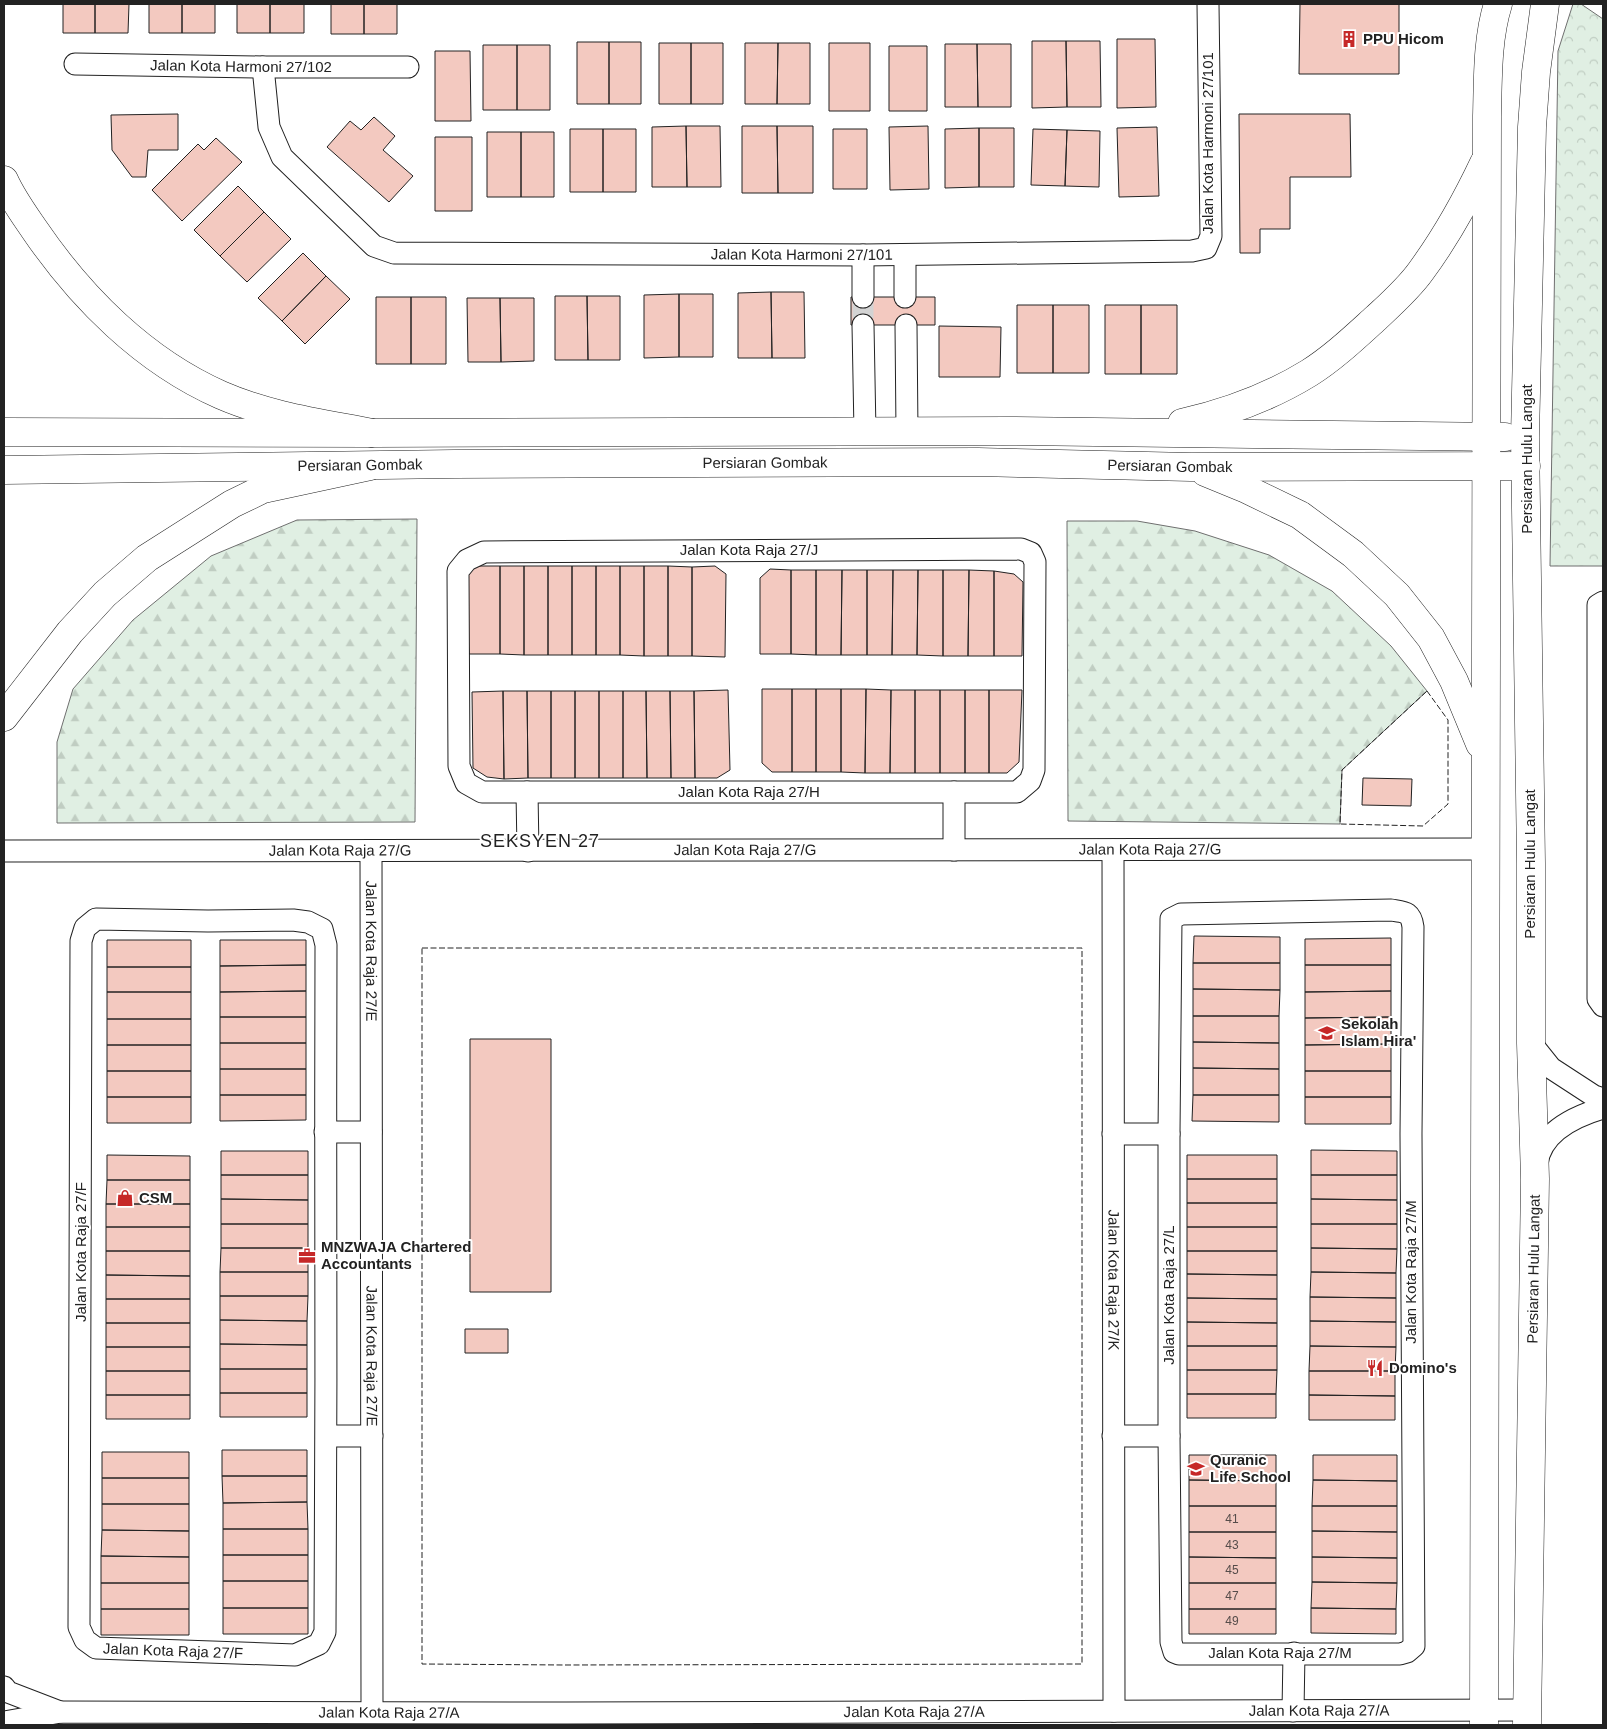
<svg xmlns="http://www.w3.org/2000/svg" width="1607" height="1729" viewBox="0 0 1607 1729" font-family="Arial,sans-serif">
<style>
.forest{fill:url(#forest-firs);stroke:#6f6f6f}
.park{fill:url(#park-crowns);stroke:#6f6f6f}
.building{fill:#f3c9c0;stroke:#222}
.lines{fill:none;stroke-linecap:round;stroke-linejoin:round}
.street-tunnel{stroke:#d3d3d3;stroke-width:21;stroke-dasharray:21 11;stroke-linecap:butt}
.street-casing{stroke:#222;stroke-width:23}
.secondary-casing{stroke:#222;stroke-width:29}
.primary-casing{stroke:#222;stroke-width:29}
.street{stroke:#fff;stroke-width:21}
.secondary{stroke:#fff;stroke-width:28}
.primary{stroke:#fff;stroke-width:28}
.fence{stroke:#222;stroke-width:1;stroke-dasharray:6 2.5;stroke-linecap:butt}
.labels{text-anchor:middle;stroke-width:4;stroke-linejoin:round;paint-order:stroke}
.number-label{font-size:12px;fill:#564c4a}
.poi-label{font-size:15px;font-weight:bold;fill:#222;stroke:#fff;text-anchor:start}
.street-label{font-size:15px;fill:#222;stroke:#fff}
.quarter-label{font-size:18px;letter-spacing:1px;fill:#222;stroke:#fff}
</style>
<defs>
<pattern id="forest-firs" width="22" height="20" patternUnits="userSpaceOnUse" patternTransform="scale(1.25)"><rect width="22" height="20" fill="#e0efe3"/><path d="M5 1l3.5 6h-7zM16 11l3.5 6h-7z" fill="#c0cdc2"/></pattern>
<pattern id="park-crowns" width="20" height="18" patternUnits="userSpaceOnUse" patternTransform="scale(1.25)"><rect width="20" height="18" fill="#e0efe3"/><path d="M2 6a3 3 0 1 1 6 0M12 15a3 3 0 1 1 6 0" fill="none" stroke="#c0cdc2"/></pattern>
</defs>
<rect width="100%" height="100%" fill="#fff"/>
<!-- forest -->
<path class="forest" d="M417,519l-2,303 -358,1v-81l16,-53 60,-69 78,-64 86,-36z
M1067,521h70l58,10 74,24 63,36 59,55 36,45 -85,79 -2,54 -272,-3z"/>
<!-- park -->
<path class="park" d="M1573,4h8l22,15v547h-53l8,-515z"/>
<!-- building -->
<path class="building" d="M63,4h32v29h-32z
M95,4h34l-1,29h-33z
M149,4h33v29h-33z
M182,4h33v29h-33z
M237,4h33v29h-33z
M270,4h34v29h-34z
M331,4h33v30h-33z
M364,4h33v30h-33z
M1300,4h99v70h-100z
M1117,39h38l1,68 -39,1z
M1032,41h34l1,66 -35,1z
M1066,41h34l1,66h-34z
M577,42h32v62h-32z
M609,42h32v62h-32z
M659,43h32v61h-32z
M691,43h32v61h-32z
M745,43h33l-1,61h-32z
M778,43h32v61h-33z
M829,43h41v68h-41z
M945,44h32l1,63h-33z
M977,44h34v63h-33z
M483,45h34v65h-34z
M517,45h33v65h-33z
M889,46h38v65h-38z
M435,51h35l1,70h-36z
M178,114v36h-30l-2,27h-14l-20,-27 -1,-35z
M1239,114h111l1,63h-61v52h-30v24h-20z
M374,117l21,19 -12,14 30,26 -24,26 -62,-55 23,-26 11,9z
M686,126l1,61h-35v-60z
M686,126h34l1,61h-34z
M742,126h35l1,67h-36z
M777,126h36v67h-35z
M928,126l1,63 -39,1 -1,-63z
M1157,127l2,69 -40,1 -2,-69z
M979,128v59l-34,1v-59z
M979,128h35v59h-35z
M570,129h33v63h-33z
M603,129h33v63h-33z
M833,129h34v60h-34z
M1033,129l34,1 -2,56 -34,-1z
M1067,130l33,1 -1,56 -34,-1z
M487,132h34v65h-34z
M521,132h33v65h-33z
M435,137h37v74h-37z
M216,138l26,24 -60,59 -30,-31 46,-46 6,6z
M238,186l26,26 -44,44 -26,-26z
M264,212l27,27 -44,43 -27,-26z
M303,253l23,23 -44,45 -24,-23z
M326,276l24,23 -45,45 -23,-23z
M771,292l1,66h-34v-65z
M771,292h33l1,66h-33z
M679,294h34v63h-34z
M679,294v63l-35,1v-63z
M555,296h32l1,64h-33z
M587,296h33v64h-32z
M376,297h35v67h-35z
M411,297h35v67h-35z
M851,297h84v28h-84z
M467,298h33l1,64h-33z
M500,298h34v63l-33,1z
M1017,305h36v68h-36z
M1053,305h36v68h-36z
M1105,305h36v69h-36z
M1141,305h36v69h-36z
M939,326l62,1 -1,50h-61z
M476,566h24v88h-31l-5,-80z
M500,566h24v89l-24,-1z
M524,566h24v89h-24z
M548,566h24v89h-24z
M572,566h24v89h-24z
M596,566h24v89h-24z
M620,566h24v90l-24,-1z
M644,566h24v90h-24z
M668,566l24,1v89h-24z
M715,566l11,8 -1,83 -33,-1v-89z
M770,569l21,1v84h-31v-76z
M791,570h25v85l-25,-1z
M816,570h26l-1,85h-25z
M842,570h25v85h-26z
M867,570h26l-1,85h-25z
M893,570h25l-1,85h-25z
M918,570h25v86l-26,-1z
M943,570h26l-1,86h-25z
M969,570l25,1v85h-26z
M994,571l20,3 9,8 -1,74h-28z
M762,689h30v83h-20l-10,-9z
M792,689h24v83h-24z
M816,689h25v83h-25z
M841,689h25l-1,84 -24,-1z
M866,689l25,1 -1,83h-25z
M728,690l2,80 -13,8h-22l-1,-87z
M891,690h24v83h-25z
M915,690h25v83h-25z
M940,690h25v83h-25z
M965,690h24v83h-24z
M989,690h33l-3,72 -12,11h-18z
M503,691h24l1,87 -24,1z
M503,691l1,88 -17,-2 -14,-9 -1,-76z
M527,691h24v87h-23z
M551,691h24v87h-24z
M575,691h24v87h-24z
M599,691h24v87h-24z
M623,691h23l1,87h-24z
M646,691h24l1,87h-24z
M670,691h24l1,87h-24z
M1363,778l49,1 -1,27 -49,-1z
M1194,936l86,1v26h-87z
M1391,938v27h-86v-26z
M107,940h84v27h-84z
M220,940h86v25l-86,1z
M1193,963h87v27l-87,-1z
M306,965v26l-86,1v-26z
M1305,965h86v26l-86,1z
M107,967h84v25h-84z
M1193,989l87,1 -1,26h-86z
M306,991v26h-86v-25z
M1391,991v26l-86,1v-26z
M107,992h84v27h-84z
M1193,1016h86v27l-86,-1z
M220,1017h86v26h-86z
M1391,1017v27l-86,1v-27z
M107,1019h84v26h-84z
M470,1039h81v253h-81z
M1193,1042l86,1v26l-86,-1z
M220,1043h86v26h-86z
M1391,1044v27h-86v-26z
M107,1045h84v26h-84z
M1193,1068l86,1v26h-86z
M220,1069h86v26h-86z
M107,1071h84v26h-84z
M1305,1071h86v26h-86z
M220,1095h86v25l-86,1z
M1193,1095h86v27l-87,-1z
M107,1097h84v26h-84z
M1305,1097h86v27h-86z
M1311,1150l86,1v24h-86z
M221,1151h87v24h-87z
M107,1155l83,1v24h-83z
M1187,1155h90v24h-90z
M221,1175h87v25l-87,-1z
M1311,1175h86v25l-86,-1z
M1187,1179h90v24h-90z
M107,1180h83v24h-84z
M221,1199l87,1v24h-87z
M1311,1199l86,1v24h-86z
M1187,1203h90v24h-90z
M106,1204h84v23h-84z
M221,1224h87v24h-87z
M1311,1224h86v25l-86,-1z
M106,1227h84v24h-84z
M1187,1227h90v24h-90z
M221,1248h87v24h-88z
M1311,1248l86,1 -1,24 -85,-1z
M106,1251h84v25l-84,-1z
M1187,1251h90v24l-90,-1z
M220,1272h88v24h-88z
M1311,1272l85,1v25l-86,-1z
M1187,1274l90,1v24l-90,-1z
M106,1275l84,1v23h-84z
M220,1296h88l-1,25 -87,-1z
M1310,1297l86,1v24l-86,-1z
M1187,1298l90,1v24l-90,-1z
M106,1299h84v24h-84z
M220,1320l87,1v24l-87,-1z
M1310,1321l86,1v25l-86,-1z
M1187,1322l90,1v23h-90z
M106,1323h84v24h-84z
M465,1329h43v24h-43z
M220,1344l87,1v24h-87z
M1187,1346h90v24h-90z
M1310,1346l86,1 -1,24h-86z
M106,1347h84v24h-84z
M220,1369h87v24h-87z
M1187,1370h90l-1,24h-89z
M106,1371h84v24h-84z
M1309,1371h86v25l-86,-1z
M220,1393h87v24h-87z
M1187,1394h89v24h-89z
M106,1395h84v24h-84z
M1309,1395l86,1v24h-86z
M222,1450h85v26h-85z
M102,1452h87v26h-87z
M1189,1455h87v26l-87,-1z
M1313,1455h84v26l-84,-1z
M222,1476h85v26l-84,1z
M102,1478h87v26h-87z
M1189,1480l87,1v25h-87z
M1313,1480l84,1v25h-85z
M307,1502l1,27h-85v-26z
M102,1504h87v27l-87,-1z
M1189,1506h87v26h-87z
M1312,1506h85v26l-85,-1z
M223,1529h85v26h-85z
M102,1530l87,1v26l-88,-1z
M1312,1531l85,1v26l-85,-1z
M1189,1532h87v26l-87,-1z
M223,1555h85v26h-85z
M101,1556l88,1v26h-88z
M1189,1557l87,1v25h-87z
M1312,1557l85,1v25l-85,-1z
M223,1581h85v27h-85z
M1312,1582l85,1 -1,26 -85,-1z
M101,1583h88v26h-88z
M1189,1583h87v26h-87z
M223,1608h85v26h-85z
M1311,1608l85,1v25l-85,-1z
M101,1609h88v26h-88z
M1189,1609h87v25h-87z"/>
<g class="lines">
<!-- street-tunnel -->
<path class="street-tunnel" d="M863,297v28"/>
<!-- street casing -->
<g class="street-casing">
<g id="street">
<path id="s1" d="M75,64l188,3h145"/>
<path id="s2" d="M263,67l6,60 13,30 92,89 20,7 469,2 329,-4 14,-3 5,-12 -3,-232"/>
<path d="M863,255v42"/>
<path d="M905,255v42"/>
<path d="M863,325l2,107"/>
<path d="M906,325l1,107"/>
<path d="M1021,549l10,4 4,9 -1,208 -4,11 -13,11h-535l-16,-9 -7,-17 -1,-195 9,-11 17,-8z"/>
<path d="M1603,602l-5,3v394l5,7"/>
<path d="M527,792l1,59"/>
<path d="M954,792v58"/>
<path id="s3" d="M1113,850l1,861"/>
<path id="s4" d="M4,851l1482,-2"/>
<path id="s5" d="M371,851l1,861"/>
<path d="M1391,910c13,2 20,1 22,17l-2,207 3,512 -7,6 -7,2h-221l-5,-2 -3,-10 -2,-206v-302l2,-215 10,-5z"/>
<path d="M96,919l112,2 85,-1 15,2 14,7 4,16c-1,229 1,458 -1,687l-6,12 -24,11 -199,-7 -11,-8 -6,-13 2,-686 4,-13z"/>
<path d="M1531,1043l20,25 43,28 9,3"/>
<path d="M325,1132h46"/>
<path d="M1113,1134h56"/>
<path d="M1537,1164c4,-32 39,-48 66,-56"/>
<path d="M327,1436h45"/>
<path d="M1113,1436h56"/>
<path d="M4,1687l4,5 52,20"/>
<path d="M1293,1711l1,-58"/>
<path id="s6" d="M4,1722l57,-10 505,1 961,-3"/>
</g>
</g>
<!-- secondary casing -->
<g class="secondary-casing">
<g id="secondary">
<path d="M1182,423c44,-10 88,-26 127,-50 24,-15 46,-36 67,-55 15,-14 33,-30 45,-47 25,-34 45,-70 63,-108"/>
<path d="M4,432l368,1 638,-2 495,6"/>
<path id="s7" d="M4,470l450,-6 524,-2 213,5 335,-1"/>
<path d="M1205,472l39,16 56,27 53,39 44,41 34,43 23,43 26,63"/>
<path d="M1484,1725l3,-1609c1,-37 0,-77 11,-112"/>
<path id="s8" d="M1527,1725l8,-546 -4,-136v-180l-6,-426 7,-310 4,-55 9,-68"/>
</g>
</g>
<!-- primary casing -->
<g class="primary-casing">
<path id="primary" d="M4,180c8,18 19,33 30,49 47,69 110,132 187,166 48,21 100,28 151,38
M4,717l66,-85 35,-38 42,-36 85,-54 31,-15 107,-23"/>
</g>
<!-- street -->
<use href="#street" class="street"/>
<!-- secondary -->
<use href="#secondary" class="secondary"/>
<!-- primary -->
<use href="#primary" class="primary"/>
<!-- fence -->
<path class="fence" d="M1427,691l21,29v84l-25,22 -83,-2 2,-54z
M422,948h660v716l-518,1 -142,-1z"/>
</g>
<!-- icons -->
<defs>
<g id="building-bare" transform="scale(1.35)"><path d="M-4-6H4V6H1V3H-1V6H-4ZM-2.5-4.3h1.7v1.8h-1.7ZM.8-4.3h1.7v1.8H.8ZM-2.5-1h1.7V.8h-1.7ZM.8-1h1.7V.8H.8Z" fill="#c62828" stroke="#fff" stroke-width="2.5" paint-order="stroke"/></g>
<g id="school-bare" transform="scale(1.35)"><path d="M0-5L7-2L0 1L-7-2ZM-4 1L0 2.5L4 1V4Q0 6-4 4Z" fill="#c62828" stroke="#fff" stroke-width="2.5" paint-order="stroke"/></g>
<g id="shop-bare" transform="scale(1.35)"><path d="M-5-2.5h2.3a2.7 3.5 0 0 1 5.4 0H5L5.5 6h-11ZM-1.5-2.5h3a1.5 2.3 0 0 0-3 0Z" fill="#c62828" stroke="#fff" stroke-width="2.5" paint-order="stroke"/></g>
<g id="office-bare" transform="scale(1.35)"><path d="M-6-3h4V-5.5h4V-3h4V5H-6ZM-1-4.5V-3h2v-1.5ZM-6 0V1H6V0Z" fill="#c62828" stroke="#fff" stroke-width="2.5" paint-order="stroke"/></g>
<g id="restaurant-bare" transform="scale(1.35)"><path d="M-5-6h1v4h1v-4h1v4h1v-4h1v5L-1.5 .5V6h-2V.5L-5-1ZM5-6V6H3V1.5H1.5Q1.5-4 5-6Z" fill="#c62828" stroke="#fff" stroke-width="2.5" paint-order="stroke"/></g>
</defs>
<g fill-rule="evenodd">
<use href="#building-bare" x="1349" y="39"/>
<use href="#school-bare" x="1327" y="1033"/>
<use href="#shop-bare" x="125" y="1198"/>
<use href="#office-bare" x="307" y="1256"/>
<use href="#restaurant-bare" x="1375" y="1368"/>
<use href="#school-bare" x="1196" y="1469"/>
</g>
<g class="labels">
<!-- number labels -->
<g class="number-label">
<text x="1232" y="1523">41</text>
<text x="1232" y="1549">43</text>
<text x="1232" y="1574">45</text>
<text x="1232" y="1600">47</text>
<text x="1232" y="1625">49</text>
</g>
<!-- poi labels -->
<g class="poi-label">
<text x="1363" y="44">PPU Hicom</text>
<text x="1341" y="1029">Sekolah<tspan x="1341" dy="17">Islam Hira'</tspan></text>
<text x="139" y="1203">CSM</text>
<text x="321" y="1252">MNZWAJA Chartered<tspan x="321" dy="17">Accountants</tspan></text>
<text x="1389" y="1373">Domino's</text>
<text x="1210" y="1465">Quranic<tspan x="1210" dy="17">Life School</tspan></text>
</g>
<!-- street labels -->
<g class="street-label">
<text dy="5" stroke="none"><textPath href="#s1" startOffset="166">Jalan Kota Harmoni 27/102</textPath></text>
<text transform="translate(1208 143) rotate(-90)" y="5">Jalan Kota Harmoni 27/101</text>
<text dy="5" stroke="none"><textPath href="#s2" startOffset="650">Jalan Kota Harmoni 27/101</textPath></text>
<text transform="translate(1527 459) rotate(-90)" y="5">Persiaran Hulu Langat</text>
<text dy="5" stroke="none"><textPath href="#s7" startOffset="761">Persiaran Gombak</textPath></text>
<text dy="5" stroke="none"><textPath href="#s7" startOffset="356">Persiaran Gombak</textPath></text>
<text dy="5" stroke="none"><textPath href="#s7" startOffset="1166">Persiaran Gombak</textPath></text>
<text x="749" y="555">Jalan Kota Raja 27/J</text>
<text x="749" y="797">Jalan Kota Raja 27/H</text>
<text dy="5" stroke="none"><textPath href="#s4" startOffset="741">Jalan Kota Raja 27/G</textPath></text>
<text dy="5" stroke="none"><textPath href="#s4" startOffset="1146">Jalan Kota Raja 27/G</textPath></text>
<text dy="5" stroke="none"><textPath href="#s4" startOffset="336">Jalan Kota Raja 27/G</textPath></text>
<text transform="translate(1530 864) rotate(-90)" y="5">Persiaran Hulu Langat</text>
<text dy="5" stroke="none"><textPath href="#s5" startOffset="100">Jalan Kota Raja 27/E</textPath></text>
<text transform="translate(81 1252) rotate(-90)" y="5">Jalan Kota Raja 27/F</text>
<text dy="5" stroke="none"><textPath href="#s8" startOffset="456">Persiaran Hulu Langat</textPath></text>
<text transform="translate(1411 1272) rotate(-90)" y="5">Jalan Kota Raja 27/M</text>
<text dy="5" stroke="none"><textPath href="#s3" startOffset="430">Jalan Kota Raja 27/K</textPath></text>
<text transform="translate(1169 1295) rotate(-90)" y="5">Jalan Kota Raja 27/L</text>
<text dy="5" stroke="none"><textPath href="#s5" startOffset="505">Jalan Kota Raja 27/E</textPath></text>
<text transform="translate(173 1651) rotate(2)" y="5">Jalan Kota Raja 27/F</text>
<text x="1280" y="1658">Jalan Kota Raja 27/M</text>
<text dy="5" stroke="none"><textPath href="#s6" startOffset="1316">Jalan Kota Raja 27/A</textPath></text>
<text dy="5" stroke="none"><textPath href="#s6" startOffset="386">Jalan Kota Raja 27/A</textPath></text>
<text dy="5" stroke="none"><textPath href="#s6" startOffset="911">Jalan Kota Raja 27/A</textPath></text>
</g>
<!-- quarter labels -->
<g class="quarter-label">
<text x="540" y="847">SEKSYEN 27</text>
</g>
</g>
<!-- border -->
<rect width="1607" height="1729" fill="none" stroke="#222222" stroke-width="10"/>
</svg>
